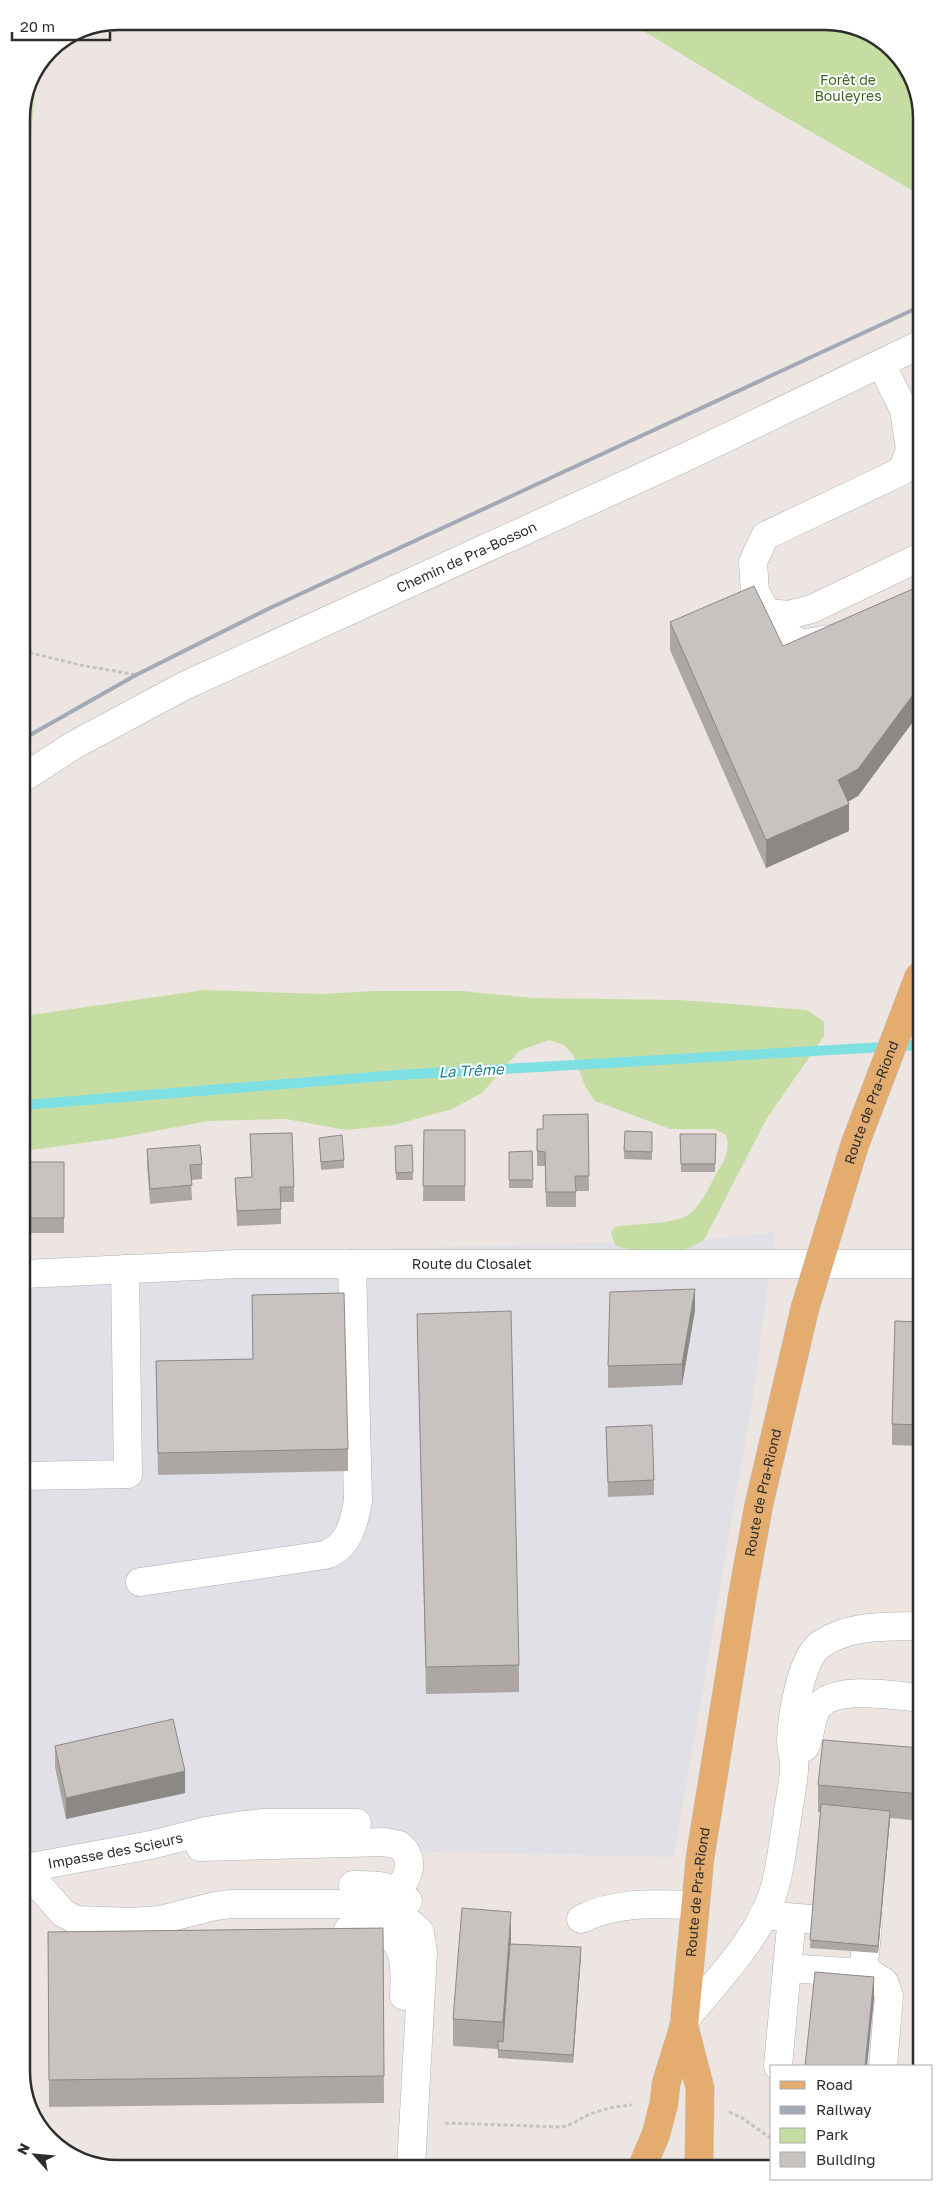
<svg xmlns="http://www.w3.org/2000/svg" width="943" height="2190" viewBox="0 0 943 2190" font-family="'Golos Text',sans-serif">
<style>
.industrial{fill:#e0e0e6}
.green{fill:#c5dda3}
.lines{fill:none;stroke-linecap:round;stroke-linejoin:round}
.stream{stroke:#7fe0e3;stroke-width:10}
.minor-casing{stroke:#adb2b7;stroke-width:29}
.major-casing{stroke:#c4c4c4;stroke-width:29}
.path{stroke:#c4c4c4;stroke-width:3;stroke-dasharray:4 2.5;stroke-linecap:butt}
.minor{stroke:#fff;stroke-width:28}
.major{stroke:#e4ad6f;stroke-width:28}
.rail{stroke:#a3aab5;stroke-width:4}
.major-bridge-casing{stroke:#c4c4c4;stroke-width:29;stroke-linecap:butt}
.major-bridge{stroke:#e4ad6f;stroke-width:28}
.wall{fill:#aca7a5}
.shaded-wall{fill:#8c8886}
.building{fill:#c8c2c0;stroke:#8c8886}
.labels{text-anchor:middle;stroke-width:4;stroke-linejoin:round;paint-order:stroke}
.park-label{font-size:14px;fill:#3f6422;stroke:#fff}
.street-label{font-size:14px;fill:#2d2d2d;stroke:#fff}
.water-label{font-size:15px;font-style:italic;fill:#1a7f8c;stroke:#fff}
.rim{fill:none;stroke:#2d2d2d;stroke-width:2.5}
</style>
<rect width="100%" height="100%" fill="#ede5e1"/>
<!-- industrial -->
<path class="industrial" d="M775,1232l-21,158 -80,467 -282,-6 -186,-19 -180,43 -2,-615 589,-18 2,3 70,5 19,-10z"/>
<!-- green -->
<path class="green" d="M627,21h204l53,20 33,46v106l-149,-86z
M37,67l-8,91 -7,18c0,-36 -6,-79 15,-109z
M204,990l119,4 50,-3h89l72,7 146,2 127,10 17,12v14l-57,82 -63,122c-6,3 -12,7 -18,9 -16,6 -56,3 -71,-4l-4,-12 4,-6c18,-4 63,-2 76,-14 11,-10 18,-26 25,-39 8,-13 15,-24 10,-39l-12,-6h-44l-75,-28 -9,-13 -13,-33 -9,-10 -15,-5 -30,11 -37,42 -30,16 -58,16 -48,5 -60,-11 -78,2 -90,17 -94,13v-135z"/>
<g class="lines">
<!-- stream -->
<path class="stream" d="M24,1105l374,-30 521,-30"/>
<!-- minor casing -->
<g class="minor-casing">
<g id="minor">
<path d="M881,364l32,63"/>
<path d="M768,613l20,2 24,-6 106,-51"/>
<path d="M830,639l-29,5 -25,-16 -21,-36 -2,-30 12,-26 137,-65 8,-21 -6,-40"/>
<path id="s1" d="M23,778l51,-33 110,-59 504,-230 229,-110"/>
<path id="s2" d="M24,1274l214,-10h682"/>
<path d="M25,1476l103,-2 -3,-205"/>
<path d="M140,1582l185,-27c24,-8 29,-32 33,-54l-6,-237"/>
<path d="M805,1747c6,-11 5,-26 11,-37 15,-27 79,-14 105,-12"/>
<path d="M200,1847l185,-5 14,3 6,6c13,20 -8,43 -23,54"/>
<path id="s3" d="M26,1868l125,-23 55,-14 31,-5 26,-3h94"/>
<path d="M353,1885c22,0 39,-1 55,16"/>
<path d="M41,1888l22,25 13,7 54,2 30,-2 55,-14 16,-2h140c21,2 34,14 49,28l3,21 -12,214"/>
<path d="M763,1915l105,9 -5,49"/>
<path d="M581,1919c37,-18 74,-15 114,-14"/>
<path d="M348,1930c53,-2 59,16 56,66"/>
<path d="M787,1968l5,-50"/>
<path d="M684,2021c31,-39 76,-83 90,-131 7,-23 9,-48 13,-71 2,-16 6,-33 7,-49 1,-10 -3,-20 -3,-30 1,-24 10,-83 30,-96 30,-20 66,-17 100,-18"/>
<path d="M778,2066l9,-98 76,5 10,2 11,7 5,14 -6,70"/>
</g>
</g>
<!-- major casing -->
<g class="major-casing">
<g id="major">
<path d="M684,2026l16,62 -1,77"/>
<path id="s4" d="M643,2165l13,-31 8,-31 2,-19 18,-58 16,-168 43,-266 16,-88 46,-196"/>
</g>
</g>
<!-- path -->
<path class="path" d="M23,651l57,14 57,10
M729,2112l13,6 30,21
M445,2123l117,4c10,-2 14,-6 22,-10 14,-7 32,-11 48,-12"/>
<!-- minor -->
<use href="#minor" class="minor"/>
<!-- major -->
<use href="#major" class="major"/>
<!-- rail -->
<path class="rail" d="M23,739l113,-64 134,-67 647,-300"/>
<!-- major-bridge casing -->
<g class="major-bridge-casing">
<g id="major-bridge">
<path id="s5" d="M805,1308l50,-164 64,-168"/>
</g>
</g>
<!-- major-bridge -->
<use href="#major-bridge" class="major-bridge"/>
</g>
<!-- wall -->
<path class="wall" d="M918,595v120l-60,81 -10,6 1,29 -83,37 -96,-218v-28l113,24z
M588,1114l1,77h-13v16h-30l-1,-41h-8v-37h6z
M424,1130h41v71h-42z
M625,1131l27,1v28l-28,-1z
M250,1134l44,53v15h-13v22l-44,2 -2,-48 17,-1z
M680,1134h36l-1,38h-34z
M319,1138l25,22v8l-23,2z
M412,1145l1,35h-17l-1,-34z
M147,1149l55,15v15l-11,1 1,20 -42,4 -3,-40z
M532,1151l1,37h-24v-36z
M24,1162h40v71h-40z
M252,1295l96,154v22l-190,4 -2,-114 97,-2z
M695,1310l-13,75 -74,3v-22z
M417,1314l102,351v27l-93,2z
M920,1322v124l-28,-1v-21z
M606,1427l48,53v15l-46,2z
M55,1746l130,47 -119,26 -11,-52z
M921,1748v73l-31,-3 -12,135 -68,-5 11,-136h-3v-27z
M383,1928l1,175 -335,4 -1,-175z
M511,1939l-1,5 71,11 -8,108 -75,-5v-9l-45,-3v-27z"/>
<!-- shaded-wall -->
<path class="shaded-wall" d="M918,688v27l-60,81 -20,11v-27z
M849,804v27l-83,37v-28z
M695,1289v21l-13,75v-21z
M185,1771v22l-119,26v-21z
M890,1811v7l-12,135v-7z
M511,1912v27l-8,110v-27z
M581,1947v8l-8,108v-8z
M874,1977v22l-7,67h-2z"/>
<!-- building -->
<path class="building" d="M754,586l29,60 132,-58 3,7v93l-60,81 -20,11 11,24 -83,36 -96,-218z
M588,1114l1,62h-14l1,16h-30l-1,-40 -8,-1v-22h6v-14z
M424,1130h41v56h-42z
M625,1131l27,1v20l-28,-1z
M292,1133l2,54h-14l1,22 -44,2 -2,-33 17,-1 -2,-43z
M680,1134h36l-1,30h-34z
M342,1135l2,25 -23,2 -2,-24z
M200,1145l2,19 -12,1 2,20 -42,4 -3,-40z
M412,1145l1,27 -17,1 -1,-27z
M532,1151l1,29h-24v-28z
M24,1162h40v56h-40z
M695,1289l-13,75 -74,2 2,-74z
M344,1293l4,156 -190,4 -2,-92 97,-2 -1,-64z
M511,1311l8,354 -93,2 -9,-353z
M895,1321l25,1v103l-28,-1z
M652,1425l2,55 -46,2 -2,-55z
M173,1719l12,52 -119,27 -11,-52z
M823,1740l98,8v46l-103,-9z
M821,1804l69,7 -12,135 -68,-6z
M462,1908l49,4 -8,110 -50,-3z
M383,1928l1,148 -335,4 -1,-148z
M510,1944l71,3 -8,108 -75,-5v-9l5,1z
M815,1972l59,5 -9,89h-60z"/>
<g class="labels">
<!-- park labels -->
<g class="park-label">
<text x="848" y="85">Forêt de<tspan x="848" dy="16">Bouleyres</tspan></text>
</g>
<!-- street labels -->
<g class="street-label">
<text dy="5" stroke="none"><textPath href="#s1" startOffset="496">Chemin de Pra-Bosson</textPath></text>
<text dy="5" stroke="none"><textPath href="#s5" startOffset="216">Route de Pra-Riond</textPath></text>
<text dy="5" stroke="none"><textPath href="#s2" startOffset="448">Route du Closalet</textPath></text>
<text dy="5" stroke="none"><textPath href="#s4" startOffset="685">Route de Pra-Riond</textPath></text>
<text dy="5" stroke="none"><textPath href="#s3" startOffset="91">Impasse des Scieurs</textPath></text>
<text dy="5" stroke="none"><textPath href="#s4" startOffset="280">Route de Pra-Riond</textPath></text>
</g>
<!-- water labels -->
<g class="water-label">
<text transform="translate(471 1071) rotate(-3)" y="5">La Trême</text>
</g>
</g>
<!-- crop -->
<path d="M0 0H943V2190H0ZM118 30H825A88 88 0 0 1 913 118V2072A88 88 0 0 1 825 2160H118A88 88 0 0 1 30 2072V118A88 88 0 0 1 118 30Z" fill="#fff" fill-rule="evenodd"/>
<path class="rim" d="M118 30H825A88 88 0 0 1 913 118V2072A88 88 0 0 1 825 2160H118A88 88 0 0 1 30 2072V118A88 88 0 0 1 118 30Z"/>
<!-- legend -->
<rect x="770" y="2065" width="162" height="115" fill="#ffffff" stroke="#ababab"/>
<rect x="780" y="2081" width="25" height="8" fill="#e4ad6f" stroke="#ababab"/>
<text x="816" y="2090" font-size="15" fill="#2d2d2d">Road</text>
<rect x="780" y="2106" width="25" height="8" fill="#a3aab5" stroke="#ababab"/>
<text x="816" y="2115" font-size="15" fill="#2d2d2d">Railway</text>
<rect x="780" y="2128" width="25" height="15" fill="#c5dda3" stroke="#ababab"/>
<text x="816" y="2140" font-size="15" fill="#2d2d2d">Park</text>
<rect x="780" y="2152" width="25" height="15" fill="#c8c2c0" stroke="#ababab"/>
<text x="816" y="2165" font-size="15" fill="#2d2d2d">Building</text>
<!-- north arrow -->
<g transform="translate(35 2155) rotate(297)" stroke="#ffffff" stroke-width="4" paint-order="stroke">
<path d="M0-4L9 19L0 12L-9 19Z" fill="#2d2d2d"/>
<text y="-8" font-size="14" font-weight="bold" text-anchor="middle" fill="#2d2d2d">N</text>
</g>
<!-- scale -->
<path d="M12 32v8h98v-8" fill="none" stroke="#2d2d2d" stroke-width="2.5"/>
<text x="20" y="32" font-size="15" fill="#2d2d2d" stroke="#ffffff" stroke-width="4" paint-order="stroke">20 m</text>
</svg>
